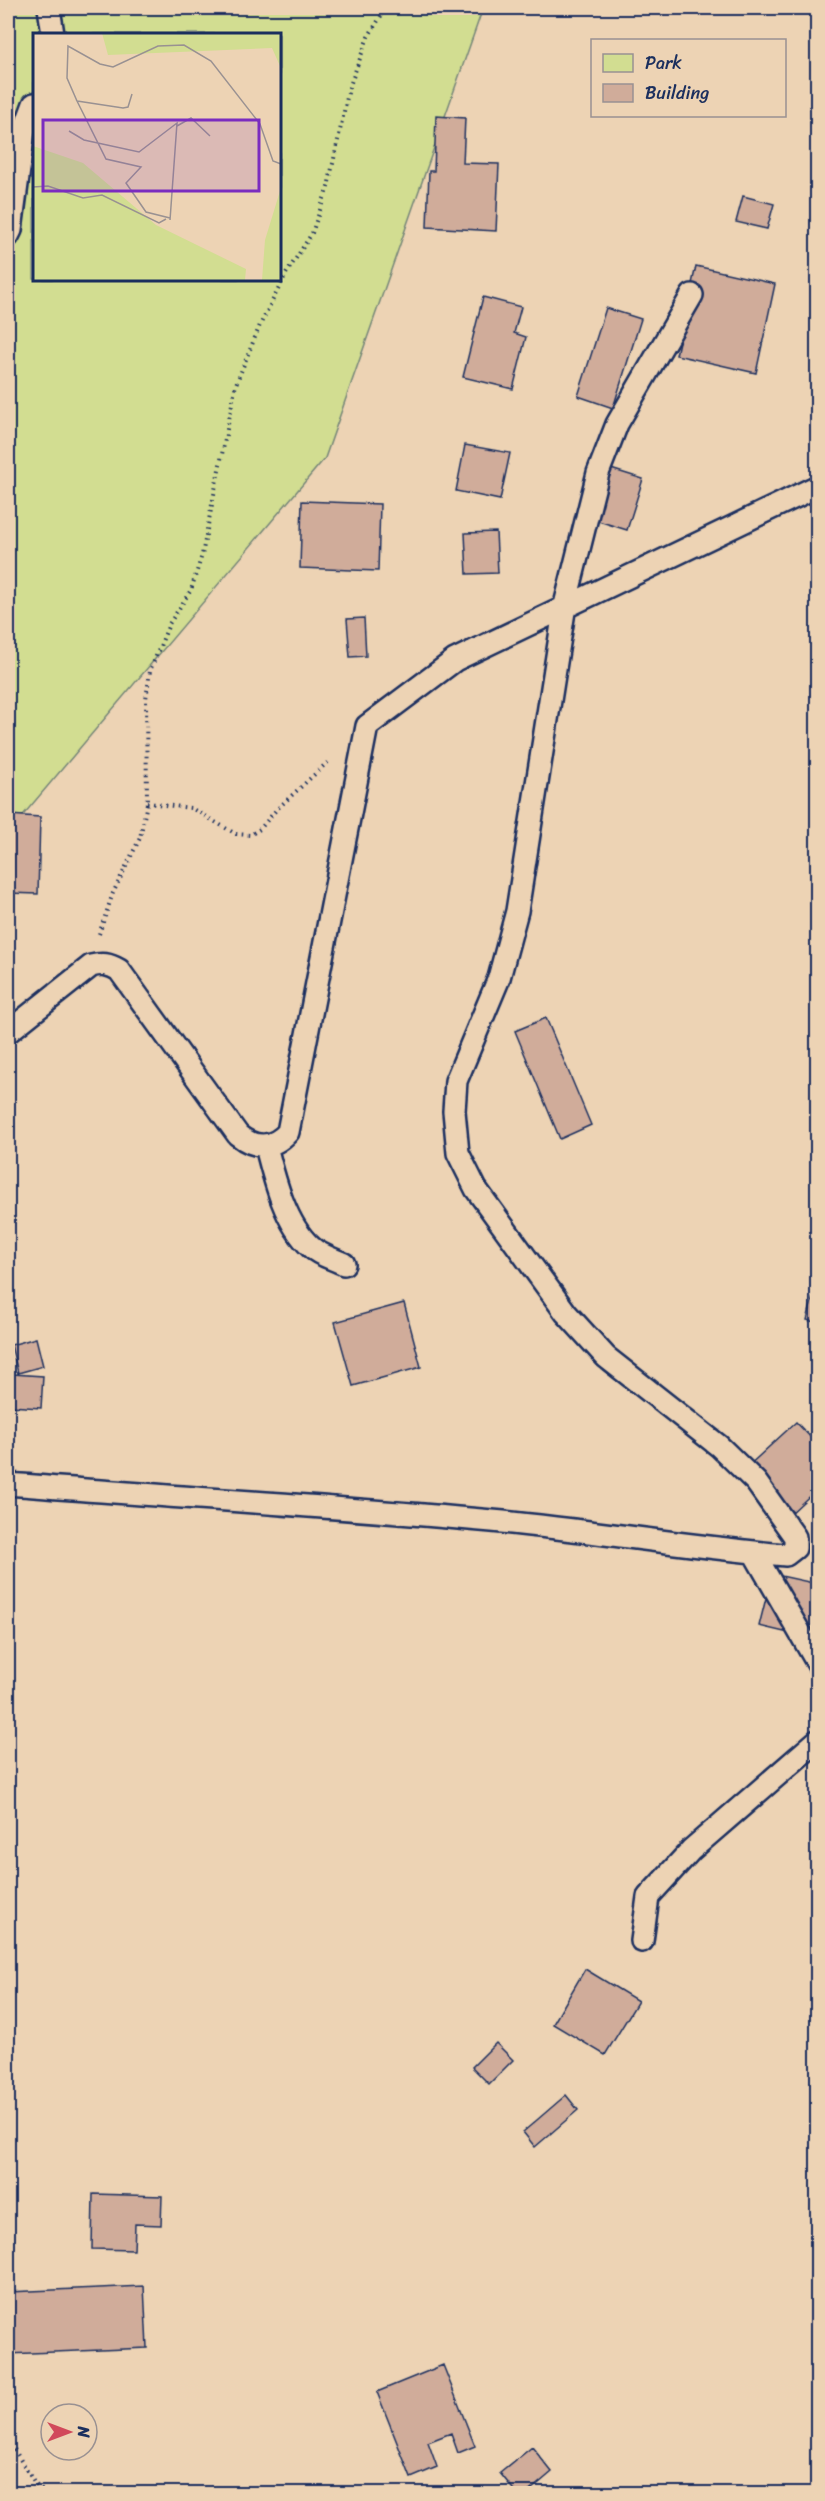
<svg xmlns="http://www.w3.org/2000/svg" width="825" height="2501" viewBox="0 0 825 2501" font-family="Sriracha,sans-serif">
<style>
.green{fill:#d2dd91;stroke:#768678;stroke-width:1.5;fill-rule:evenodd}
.building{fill:#d0ac9a;stroke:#1b2f5e;stroke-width:1.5}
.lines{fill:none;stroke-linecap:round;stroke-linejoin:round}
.lane-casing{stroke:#1b2f5e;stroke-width:26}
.path{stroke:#1b2f5e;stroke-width:4;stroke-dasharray:1.5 4.5;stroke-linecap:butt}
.lane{stroke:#edd3b4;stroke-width:21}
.inset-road{fill:none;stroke:#999192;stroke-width:1.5}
.view{fill:#7b2cbf;fill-opacity:0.15;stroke:#7b2cbf;stroke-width:3}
.inset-edge{fill:none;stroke:#1b2f5e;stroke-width:3}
</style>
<rect width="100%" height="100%" fill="#edd3b4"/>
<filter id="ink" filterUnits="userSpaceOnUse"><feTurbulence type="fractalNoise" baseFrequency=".0167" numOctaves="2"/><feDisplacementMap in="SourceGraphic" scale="12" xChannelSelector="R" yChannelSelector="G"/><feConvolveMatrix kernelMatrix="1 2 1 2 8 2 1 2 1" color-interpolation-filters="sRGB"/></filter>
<g filter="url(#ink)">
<!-- green -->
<path class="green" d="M8,8h475l-158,450 -317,375zM34,34h245v245h-245z"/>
<!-- building -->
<path class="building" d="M436,116l29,2 -2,45 36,1 -3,67 -69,-4 2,-56h5z
M743,196l31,8 -7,25 -31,-7z
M696,266l79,18 -19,89 -80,-18z
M483,297l38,10 -7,26 12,4 -13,52 -50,-12z
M606,308l35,11 -28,89 -35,-12z
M465,445l45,8 -10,47 -44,-9z
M611,469l32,10 -16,51 -32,-10z
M302,501l78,3 -2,67 -78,-3z
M496,532l2,41 -31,1 -2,-41z
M364,618l2,38 -16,1 -3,-38z
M8,815l32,2 -2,77 -30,-1z
M546,1018l45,107 -31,14 -45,-108z
M818,1278v45l-11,-3z
M404,1303l17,64 -68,19 -18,-64z
M36,1338l7,28 -25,7 -7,-28z
M12,1374l31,2 -2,32 -31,-2z
M796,1422l22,23v43l-30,28 -43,-47z
M772,1574l46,10v56l-59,-14z
M585,1969l53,32 -33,54 -52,-31z
M496,2043l17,17 -24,24 -17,-17z
M566,2095l12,15 -43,37 -12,-15z
M93,2194l69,2 -1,29 -26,-1 -1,26 -42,-1z
M144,2286l3,62 -139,6v-62z
M443,2365l32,81 -17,7 -7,-20 -23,9 9,25 -26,11 -34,-86z
M532,2447l20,25 -26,22h-9l-17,-21z"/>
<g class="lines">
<!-- lane casing -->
<g class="lane-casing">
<path id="lane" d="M49,8l4,26
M8,236l3,-6 13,-99 10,-27
M8,1032l83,-66c11,-3 18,-2 28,4l119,165c17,14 35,14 50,-3l79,-406 88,-66 363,-174
M266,1146c8,32 19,78 45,101 8,8 23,12 33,17
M8,1484c161,13 323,22 484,37 98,9 196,26 294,34l9,-7v-11l-39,-55 -37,-36 -113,-89 -40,-44 -90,-124 -18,-36 -4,-42 2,-30 43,-103 18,-67 48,-306 33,-132 19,-49 75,-129
M754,1553l64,111
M642,1941l6,-44 43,-47 127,-110"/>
</g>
<!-- path -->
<path class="path" d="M147,803l44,5 45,26 14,1 10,-6 16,-19 53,-49
M99,934l14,-41 27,-55 7,-35 -1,-104 4,-28 19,-47 22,-34 11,-35 34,-171 24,-59 26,-51 26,-41 16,-46 21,-99 19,-51 18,-29
M8,2439l27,45 11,10"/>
<!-- lane -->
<use href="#lane" class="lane"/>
</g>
</g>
<!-- overview -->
<g transform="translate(33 33)">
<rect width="248" height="248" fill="#edd3b4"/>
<path d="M69,0h178v33l-8,-18 -164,7zM0,113l50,17 73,62 90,44 -1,11h-212zM247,158v89h-18l3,-40z" fill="#d2dd91"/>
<path class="inset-road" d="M99,61l-4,13 -5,1 -46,-7 29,58 35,8 -15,16 20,29 24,6M44,68l-10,-23 1,-32 32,18 13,3 45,-21 26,-1 27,16 49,63 13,37 8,3M144,93l14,-8 19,18M36,98l15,9 55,12 38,-29 -7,97M0,154l15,-1 35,12 19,-3 57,28 7,-4"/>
<path class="view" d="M10,87h216v71h-216z"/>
<rect width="248" height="248" class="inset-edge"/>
</g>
<!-- margin -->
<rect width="825" height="2501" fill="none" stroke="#edd3b4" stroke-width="30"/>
<rect x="15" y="15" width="795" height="2471" fill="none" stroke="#1b2f5e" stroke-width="2" filter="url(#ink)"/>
<!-- legend -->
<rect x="591" y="39" width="195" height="78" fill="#edd3b4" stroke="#999192" stroke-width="1.5"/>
<rect x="603" y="54" width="30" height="18" fill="#d2dd91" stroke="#999192" stroke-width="1.5"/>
<text x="645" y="69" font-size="18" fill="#1b2f5e">Park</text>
<rect x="603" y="84" width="30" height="18" fill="#d0ac9a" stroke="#999192" stroke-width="1.5"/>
<text x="645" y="99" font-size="18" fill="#1b2f5e">Building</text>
<!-- north arrow -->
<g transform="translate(69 2432) rotate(90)"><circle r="28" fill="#edd3b4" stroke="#999192" stroke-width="1.5"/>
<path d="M0-4.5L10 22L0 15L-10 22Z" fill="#d1495b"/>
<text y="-9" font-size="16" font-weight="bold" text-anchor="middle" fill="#1b2f5e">N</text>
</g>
</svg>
